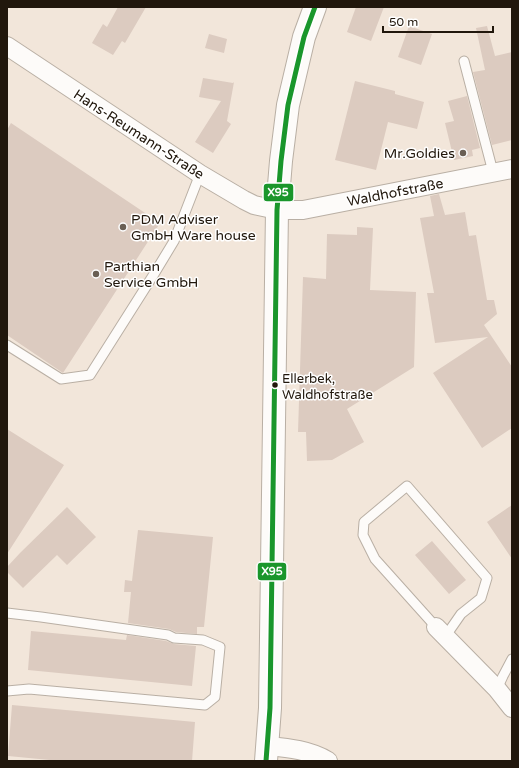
<svg xmlns="http://www.w3.org/2000/svg" width="519" height="768" viewBox="0 0 519 768" font-family="'Varela Round',sans-serif">
<style>
.building{fill:#dccbc0}
.lines{fill:none;stroke-linecap:round;stroke-linejoin:round}
.lane-casing{stroke:#b9afa4;stroke-width:11}
.street-casing{stroke:#b9afa4;stroke-width:20}
.secondary-casing{stroke:#b9afa4;stroke-width:24}
.lane{stroke:#fdfbf9;stroke-width:9}
.street{stroke:#fdfbf9;stroke-width:18}
.secondary{stroke:#fdfbf9;stroke-width:22}
.bus-1-casing{stroke:#fff;stroke-width:8}
.bus-1{stroke:#1a962b;stroke-width:5}
.poi-dot{fill:#6a5f54;stroke:#fff;stroke-width:1.5}
.bus-dot{fill:#21170c;stroke:#fff;stroke-width:1.5}
.labels{text-anchor:middle;stroke-width:3;stroke-linejoin:round;paint-order:stroke}
.bus-label{font-size:13px;fill:#21170c;stroke:#fff;text-anchor:start}
.street-label{font-size:14px;fill:#21170c;stroke:#fff}
.poi-label{font-size:14px;fill:#21170c;stroke:#fff;text-anchor:start}
.line-badge{stroke:#fff;stroke-width:1.5}
.badge-label{font-size:11px;text-anchor:middle;font-weight:bold;fill:#fff}
</style>
<rect width="100%" height="100%" fill="#f2e6da"/>
<!-- building -->
<path class="building" d="M118,7h28l-21,36 -3,-2 -9,14 -21,-12 11,-19 4,3z
M356,7h28l-13,34 -24,-9z
M409,26l23,8 -11,31 -23,-8z
M487,26l8,30 17,-4v88l-20,5 -19,-73 12,-2 -9,-42z
M209,34l18,5 -3,14 -19,-5z
M203,78l30,5 1,-1 -7,39 4,3 -18,29 -18,-11 26,-41 -22,-4z
M355,81l40,10v3l29,8 -7,27 -29,-7 -12,48 -41,-10z
M467,96l13,52 -8,2 1,6 -19,4 -9,-37 9,-2 -6,-20z
M11,123l149,100 -97,150 -56,-38v-205z
M439,194l6,21 20,-3 4,24 7,-1 11,65h7l3,14 -13,11 28,42v61l-30,20 -49,-75 55,-36 -53,6 -8,-50h7l-14,-75 14,-2 -4,-20z
M357,227l16,1 -3,62 46,2 -2,75 -67,42 17,33 -32,18 -25,1 -1,-29h-8l5,-155 23,2 1,-45 30,1z
M7,429l57,36 -57,89z
M512,505v54l-25,-37z
M67,507l29,30 -29,28 -10,-10 -34,33 -16,-16v-5l13,-14z
M138,530l75,7 -9,90h-7v7l-21,-2 -7,-3 -41,-6 3,-31h-7l1,-12 7,1z
M432,541l34,39 -17,14 -34,-39z
M31,631l95,9 1,-5 39,6 8,3 22,2 -4,40 -164,-16z
M12,705l183,17 -3,39h-132l-52,-5z"/>
<g class="lines">
<!-- lane casing -->
<g class="lane-casing">
<path id="lane" d="M464,61l29,111
M7,345l54,34 29,-4 64,-101 20,-33 26,-67
M7,613l34,4 127,18 6,3 29,2 17,7 -5,50 -10,8 -176,-16 -22,2
M436,627l-61,-68 -12,-24 1,-13 43,-36 80,92 -6,20 -20,16 -16,23
M497,689l6,-13 9,-17"/>
</g>
<!-- street casing -->
<g class="street-casing">
<path id="street" d="M7,46l193,128 44,26 10,5 23,5h26l209,-41
M436,627l61,62 15,19
M268,746c21,2 42,4 60,15"/>
</g>
<!-- secondary casing -->
<g class="secondary-casing">
<path id="secondary" d="M266,761l4,-53 7,-498 4,-49 7,-56 16,-68 11,-30"/>
</g>
<!-- lane -->
<use href="#lane" class="lane"/>
<!-- street -->
<use href="#street" class="street"/>
<!-- secondary -->
<use href="#secondary" class="secondary"/>
<!-- bus-1 casing -->
<g class="bus-1-casing">
<path id="bus-1" d="M266,761l4,-53 7,-498 4,-49 7,-56 16,-68 11,-30"/>
</g>
<!-- bus-1 -->
<use href="#bus-1" class="bus-1"/>
</g>
<!-- markers -->
<g class="poi-dot">
<circle cx="463" cy="153" r="4"/>
<circle cx="123" cy="227" r="4"/>
<circle cx="96" cy="274" r="4"/>
</g>
<circle class="bus-dot" cx="275" cy="385" r="3.5"/>
<g class="labels">
<!-- bus labels -->
<g class="bus-label">
<text x="282" y="383">Ellerbek,<tspan x="282" dy="16">Waldhofstraße</tspan></text>
</g>
<!-- street labels -->
<g class="street-label">
<text transform="translate(139 134) rotate(33)" y="5">Hans-Reumann-Straße</text>
<text transform="translate(395 192) rotate(-11)" y="5">Waldhofstraße</text>
</g>
<!-- poi labels -->
<g class="poi-label">
<text x="455" y="158" text-anchor="end">Mr.Goldies</text>
<text x="131" y="224">PDM Adviser<tspan x="131" dy="16">GmbH Ware house</tspan></text>
<text x="104" y="271">Parthian<tspan x="104" dy="16">Service GmbH</tspan></text>
</g>
</g>
<g class="line-badge">
<rect x="263" y="183" width="31" height="19" rx="4" fill="#1a962b"/>
<rect x="257" y="562" width="30" height="19" rx="4" fill="#1a962b"/>
</g>
<g class="badge-label">
<text x="278" y="196">X95</text>
<text x="272" y="575">X95</text>
</g>
<!-- border -->
<rect width="519" height="768" fill="none" stroke="#21170c" stroke-width="16"/>
<!-- scale -->
<path d="M383 26v6h110v-6" fill="none" stroke="#21170c" stroke-width="2"/>
<text x="389" y="26" font-size="12" fill="#21170c" stroke="#ffffff" stroke-width="3" paint-order="stroke">50 m</text>
</svg>
